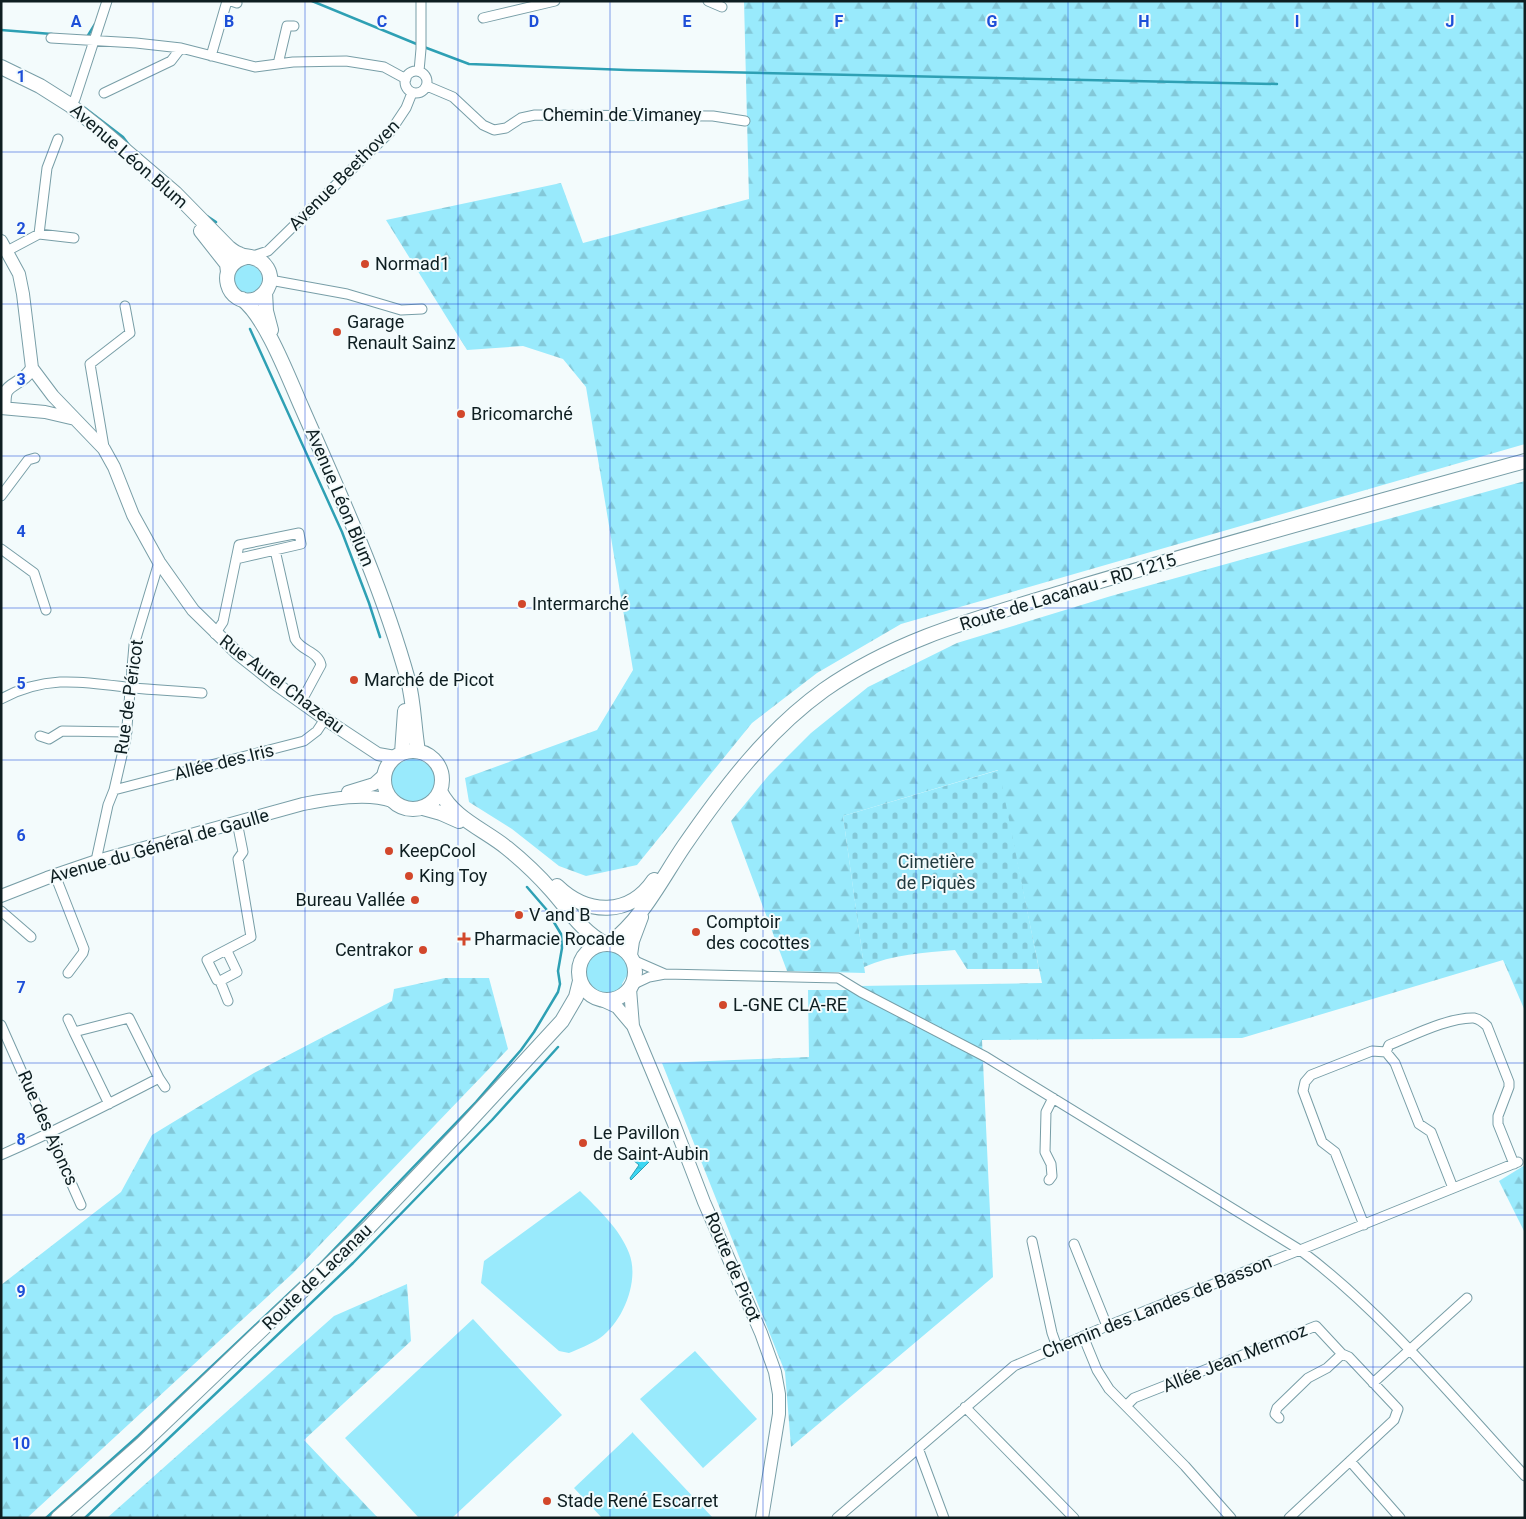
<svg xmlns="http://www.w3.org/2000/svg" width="1526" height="1519" viewBox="0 0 1526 1519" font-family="Roboto,sans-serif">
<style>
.grass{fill:#99eafc}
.forest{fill:url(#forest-firs)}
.cemetery{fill:url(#cemetery-stones)}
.water{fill:url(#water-ripples);stroke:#2ea0b4}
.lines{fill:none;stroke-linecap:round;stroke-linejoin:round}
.stream{stroke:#2ea0b4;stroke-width:2.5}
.street-casing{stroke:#789ea7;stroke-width:11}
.secondary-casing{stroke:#789ea7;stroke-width:14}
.primary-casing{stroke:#789ea7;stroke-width:16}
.street{stroke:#fff;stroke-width:9}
.secondary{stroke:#fff;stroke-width:12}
.primary{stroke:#fff;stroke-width:14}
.grid{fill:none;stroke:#1d4ed8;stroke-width:1;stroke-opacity:0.55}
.poi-dot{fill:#d2472b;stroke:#f3fbfc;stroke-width:2}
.labels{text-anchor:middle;stroke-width:4;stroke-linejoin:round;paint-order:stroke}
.street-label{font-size:18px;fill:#0e1e21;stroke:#f3fbfc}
.poi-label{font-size:18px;fill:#0e1e21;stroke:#f3fbfc;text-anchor:start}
.park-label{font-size:18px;fill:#233c41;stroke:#f3fbfc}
.grid-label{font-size:16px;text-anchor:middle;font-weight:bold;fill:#1d4ed8;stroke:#f3fbfc;stroke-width:4;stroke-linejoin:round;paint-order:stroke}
</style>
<defs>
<pattern id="forest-firs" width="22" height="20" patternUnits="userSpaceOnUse" patternTransform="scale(1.25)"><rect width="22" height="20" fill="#99eafc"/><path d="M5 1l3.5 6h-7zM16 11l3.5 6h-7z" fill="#83c8d8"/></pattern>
<pattern id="cemetery-stones" width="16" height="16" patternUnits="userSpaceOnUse" patternTransform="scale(1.25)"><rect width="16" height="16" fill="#99eafc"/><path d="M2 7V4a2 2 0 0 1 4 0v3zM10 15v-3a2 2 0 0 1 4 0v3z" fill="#83c8d8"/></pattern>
<pattern id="water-ripples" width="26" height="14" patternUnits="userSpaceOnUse" patternTransform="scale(1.25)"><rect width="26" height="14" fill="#3cd7f3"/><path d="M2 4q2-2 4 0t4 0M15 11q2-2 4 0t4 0" fill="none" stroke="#34b8d0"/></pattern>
</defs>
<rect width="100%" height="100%" fill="#f3fbfc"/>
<!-- grass -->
<path class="grass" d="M234 279a14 14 0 1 1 28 0a14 14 0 1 1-28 0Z
M391 781a22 22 0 1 1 44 0a22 22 0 1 1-44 0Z
M604,948c16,1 27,10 27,27l-5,2 -4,7 1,6c-33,22 -58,-29 -19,-42z
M580,1191c18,18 40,38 49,62 11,27 -6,69 -29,85 -9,6 -21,11 -31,15l-10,-2 -78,-68 3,-22z
M473,1319l89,96 -110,103h-33l-74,-80z
M695,1351l62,68 -54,49 -63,-69z
M633,1432v1l80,85h-111l-28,-30z"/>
<!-- forest -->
<path class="forest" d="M744,1h781v443l-624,180 -84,49 -65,50 -115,142 -51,11 -27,-10 -47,-37 -43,-27 -4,-24 132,-48 36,-60 -47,-283 -23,-28 -40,-13 -56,4 -81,-130 175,-37 22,60 166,-44z
M1525,481v530l-22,-51 -261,78 -260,2 11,237 -202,170 -6,-75 -123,-309 147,-6 -1,-67h37l13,-4 184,-3 -44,-213 -155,46 22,157 -78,-2 -56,-150 38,-46 42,-42 57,-46 89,-44 154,-47z
M445,978h44l19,71 -215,224 -266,245h-26v-233l120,-93 31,-57 102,-62 138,-72 2,-12z
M1525,1165v68l-26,-52z
M407,1284l4,57 -107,99 74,78h-271l227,-202z"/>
<!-- cemetery -->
<path class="cemetery" d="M999,770l40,199h-72l-12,-19c-31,3 -62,4 -91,17l-21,-151z"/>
<!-- water -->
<path class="water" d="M635,1150l9,4h8l2,3 -23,23 -1,-2 9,-13 -6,-5 -6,-2 3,-2z"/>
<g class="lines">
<!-- stream -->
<path class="stream" d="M312,1l107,44
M1,30l51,4
M85,37h2l8,-13
M424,47l45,17 158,6 650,14
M81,105l42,32 6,8
M207,216l9,6
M250,329l92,203 27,71 11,34
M46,1518l92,-82 181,-171 157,-163 45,-52 13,-18 24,-40 2,-8 -2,-13 4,-23 -1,-14 -15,-25 -19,-22
M85,1518l268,-255 139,-143 66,-73"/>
<!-- street casing -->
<g class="street-casing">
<path id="street" d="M231,1l6,2
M708,1l14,6
M483,18l72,-17
M51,38l85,5 45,5 74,19 38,-5 53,-1 38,6 22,12
M211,56l16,-55
M278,64l9,-38h7
M405 82a11 11 0 1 1 22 0a11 11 0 1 1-22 0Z
M419,71l2,-22v-48
M427,86l26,11 30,28 11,5 12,-2 15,-10 14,-3 178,1 32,5
M104,93l67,-32 10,-13
M70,105l5,-6 32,-98
M39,234l8,-66 11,-29
M7,251l32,-17 35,4
M250,257l18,-6 122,-119 16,-24 6,-15
M270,280l77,14 54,16 21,-1
M104,447l-14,-83 40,-31 -5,-27
M1,496l27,-36 7,-2
M1,549l33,24 12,37
M275,550l20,89c6,12 23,12 26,26l-20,37
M215,634l8,-12 16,-77 60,-12 2,11 -65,15
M1,699c46,-25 83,-17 132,-11 23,2 46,3 69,5
M40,736l9,3 13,-8 65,1
M114,790l190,-49 13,-10 8,-12
M97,861v-5l11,-51 6,-15 12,-52 8,-93 25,-83
M55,875l29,74 -1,4 -15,20
M1,911l30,26
M227,951l10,21 -17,9 -3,-1 -10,-20 44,-23 -13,-78 5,-7 -6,-30
M633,960l32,14
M220,981l8,20
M632,985l17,-8 16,-3 173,4 23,14 125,65 314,193c83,62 155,150 225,226
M68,1019l6,13
M1,1025l80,180
M1386,1052l3,-7c23,-9 60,-28 85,-27 5,1 9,4 13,8l22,56v5l-11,29v8l16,40
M159,1078l6,9
M1,1155c54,-24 106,-50 158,-77l-30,-60 -55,14 35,72
M1049,1180l3,-4 -1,-12 -6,-12 1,-40 7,-14
M1364,1225l-29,-73 -13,-10 -19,-51 2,-9 6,-7 61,-24 14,1 9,11 24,61 12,8 22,56
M1032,1241l20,92 5,14
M1074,1244l33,82
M1083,1336l14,34 12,19 76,77 46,52
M1373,1383l94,-85
M1126,1406l8,-8 182,-72 26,28 7,3 49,52 -4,11 -105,98
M965,1407l109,111
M1279,1418l-4,-4 2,-6 31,-30 19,-10 15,-14
M918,1448l26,70
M1350,1461l50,57
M837,1518l177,-152 93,-40 193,-76 218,-88"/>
</g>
<!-- secondary casing -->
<g class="secondary-casing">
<path id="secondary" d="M1,241l18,33 4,20 9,74c-7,14 -22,15 -26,24 -2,5 -1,11 -2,16
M32,368l21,28 51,53 10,18 19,48 26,47 34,48 44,43 39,31 49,35 53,35 17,3
M1,408l44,4 30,7
M348,792l26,-8 10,-9
M1,896l46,-18 50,-17 206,-57c26,-5 64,-12 89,-3
M630,989l3,37 41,98 30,78 57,131 14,39 4,22v20l-17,104
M604,1001l13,6 16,19"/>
</g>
<!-- primary casing -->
<g class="primary-casing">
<path id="primary" d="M1,67l39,19 30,19 29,23 76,65 54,55c3,2 6,5 10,6 5,3 10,2 15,4 11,3 19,15 15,27 -2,6 -7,11 -13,14 -29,10 -43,-35 -9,-42
M201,231l26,33 1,8
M265,292l1,19 5,19
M242,299c24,18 47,80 60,109 39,89 80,178 106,272 6,23 6,48 10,71
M384 780a29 29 0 1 1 58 0a29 29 0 1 1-58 0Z
M402,753l3,-42
M440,791c13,27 45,39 67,57 16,13 31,27 44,42 17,19 31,42 55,54
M423,808l18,5 18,8
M557,886c30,29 72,31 97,-6
M579 972a28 28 0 1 1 56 0a28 28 0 1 1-56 0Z
M609,944c34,-26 52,-64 75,-98 40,-58 83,-115 140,-156 78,-55 170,-76 259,-104 147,-44 294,-84 442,-125
M630,955l2,-14 9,-24
M58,1518l83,-73 228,-218 96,-101 97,-105 14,-24 4,-16"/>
</g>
<!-- street -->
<use href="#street" class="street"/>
<!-- secondary -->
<use href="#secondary" class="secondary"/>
<!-- primary -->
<use href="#primary" class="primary"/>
</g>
<!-- grid -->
<path class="grid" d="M153,1v1517M305,1v1517M458,1v1517M610,1v1517M763,1v1517M916,1v1517M1068,1v1517M1221,1v1517M1373,1v1517M1,152h1524M1,304h1524M1,456h1524M1,608h1524M1,760h1524M1,911h1524M1,1063h1524M1,1215h1524M1,1367h1524"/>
<!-- markers -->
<g class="poi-dot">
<circle cx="365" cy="264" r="5"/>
<circle cx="337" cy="332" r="5"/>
<circle cx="461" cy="414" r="5"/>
<circle cx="522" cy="604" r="5"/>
<circle cx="354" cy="680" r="5"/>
<circle cx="389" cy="851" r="5"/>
<circle cx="409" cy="876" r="5"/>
<circle cx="415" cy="900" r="5"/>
<circle cx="519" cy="915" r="5"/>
<circle cx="696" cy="932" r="5"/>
<path d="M461.5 931.5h5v5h5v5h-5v5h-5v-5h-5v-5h5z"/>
<circle cx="423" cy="950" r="5"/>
<circle cx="723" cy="1005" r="5"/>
<circle cx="583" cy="1143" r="5"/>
<circle cx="547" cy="1501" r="5"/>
</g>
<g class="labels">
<!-- street labels -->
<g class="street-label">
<text x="622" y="121">Chemin de Vimaney</text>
<text transform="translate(129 156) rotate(41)" y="6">Avenue Léon Blum</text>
<text transform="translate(344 175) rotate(-45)" y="6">Avenue Beethoven</text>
<text transform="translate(340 497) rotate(67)" y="6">Avenue Léon Blum</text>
<text transform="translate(1068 592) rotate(-17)" y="6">Route de Lacanau - RD 1215</text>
<text transform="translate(282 684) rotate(37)" y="6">Rue Aurel Chazeau</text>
<text transform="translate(129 697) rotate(-82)" y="6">Rue de Péricot</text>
<text transform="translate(224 762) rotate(-14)" y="6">Allée des Iris</text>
<text transform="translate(159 846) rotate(-16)" y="6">Avenue du Général de Gaulle</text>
<text transform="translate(48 1128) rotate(66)" y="6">Rue des Ajoncs</text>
<text transform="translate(733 1267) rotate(67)" y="6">Route de Picot</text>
<text transform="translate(317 1277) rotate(-44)" y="6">Route de Lacanau</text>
<text transform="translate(1157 1307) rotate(-22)" y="6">Chemin des Landes de Basson</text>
<text transform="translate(1235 1358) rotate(-22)" y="6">Allée Jean Mermoz</text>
</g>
<!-- poi labels -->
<g class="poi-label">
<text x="375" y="270">Normad1</text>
<text x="347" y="328">Garage<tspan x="347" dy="21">Renault Sainz</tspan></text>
<text x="471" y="420">Bricomarché</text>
<text x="532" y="610">Intermarché</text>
<text x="364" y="686">Marché de Picot</text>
<text x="399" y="857">KeepCool</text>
<text x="419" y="882">King Toy</text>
<text x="405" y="906" text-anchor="end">Bureau Vallée</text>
<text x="529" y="921">V and B</text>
<text x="706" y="928">Comptoir<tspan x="706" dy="21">des cocottes</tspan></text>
<text x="474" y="945">Pharmacie Rocade</text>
<text x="413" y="956" text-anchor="end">Centrakor</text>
<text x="733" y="1011">L-GNE CLA-RE</text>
<text x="593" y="1139">Le Pavillon<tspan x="593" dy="21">de Saint-Aubin</tspan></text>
<text x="557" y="1507">Stade René Escarret</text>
</g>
<!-- park labels -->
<g class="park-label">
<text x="936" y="868">Cimetière<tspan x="936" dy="21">de Piquès</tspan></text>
</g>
</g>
<g class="grid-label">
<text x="76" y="27">A</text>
<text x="229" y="27">B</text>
<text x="382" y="27">C</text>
<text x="534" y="27">D</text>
<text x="687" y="27">E</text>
<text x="839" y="27">F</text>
<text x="992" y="27">G</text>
<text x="1144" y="27">H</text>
<text x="1297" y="27">I</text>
<text x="1450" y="27">J</text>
<text x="21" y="82">1</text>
<text x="21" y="234">2</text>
<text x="21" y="385">3</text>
<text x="21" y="537">4</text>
<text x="21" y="689">5</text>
<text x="21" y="841">6</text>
<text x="21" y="993">7</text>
<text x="21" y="1145">8</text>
<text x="21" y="1297">9</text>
<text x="21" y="1449">10</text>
</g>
<!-- border -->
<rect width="1526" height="1519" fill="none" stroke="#0e1e21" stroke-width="5"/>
</svg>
